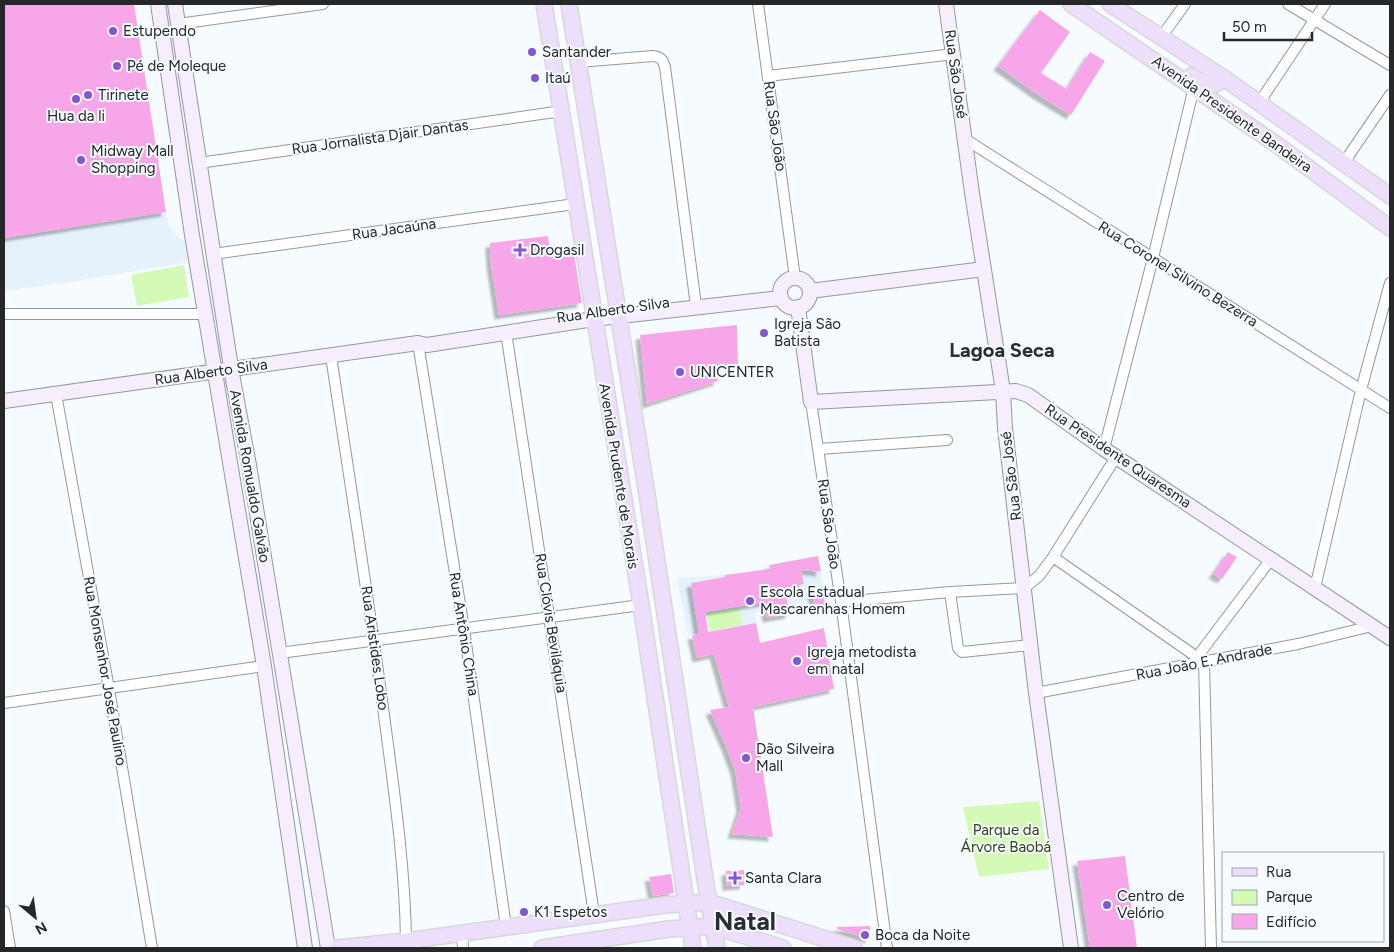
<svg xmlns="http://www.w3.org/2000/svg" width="1394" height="952" viewBox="0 0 1394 952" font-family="Figtree,sans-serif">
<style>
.built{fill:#e5f1fb}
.green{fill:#d3fab7}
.building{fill:#f7a7e9;filter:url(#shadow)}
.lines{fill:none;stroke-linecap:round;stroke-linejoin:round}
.street-casing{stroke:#93989d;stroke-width:12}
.secondary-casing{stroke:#93989d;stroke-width:16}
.primary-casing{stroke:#d8d8d8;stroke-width:18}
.street{stroke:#fff;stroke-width:10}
.secondary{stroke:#f6eefd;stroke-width:14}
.primary{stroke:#eddefb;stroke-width:15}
.poi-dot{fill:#8158d1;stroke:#f6fbff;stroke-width:2}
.labels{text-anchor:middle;stroke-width:4;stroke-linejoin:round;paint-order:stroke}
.poi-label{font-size:15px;fill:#252729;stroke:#f6fbff;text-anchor:start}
.street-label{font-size:15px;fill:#252729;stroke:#f6fbff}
.park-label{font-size:15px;fill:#2a480b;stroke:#f6fbff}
.district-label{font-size:20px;font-weight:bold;fill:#2a2e32;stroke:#f6fbff}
.town-label{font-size:25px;font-weight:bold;fill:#2a2e32;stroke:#f6fbff}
</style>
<defs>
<filter id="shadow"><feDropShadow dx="-4.5" dy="4.5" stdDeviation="1" flood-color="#0004"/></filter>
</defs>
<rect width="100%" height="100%" fill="#f6fbff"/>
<!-- built -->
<path class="built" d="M4,4h130l32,208 2,12 6,9 11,9 3,20 -118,20 -66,9z
M781,567l40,5 4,28 -70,12 1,11 -68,12 -11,-57 48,-3z"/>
<!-- green -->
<path class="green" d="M184,265l5,32 -52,9 -6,-31z
M739,608l3,17 -32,6 -3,-18z
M1039,801l10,68 -70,8 -16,-70z"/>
<!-- building -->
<path class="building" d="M4,4h130l32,208 -162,26z
M1040,10l30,22 -29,41 26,16 23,-37 15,9 -34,54 -34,-21 -39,-28z
M548,236l3,20 23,-2 8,49 -83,12 -8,-52 -1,-20z
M737,325l1,39 -22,-1 2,18 -71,23 -7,-69z
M1228,552l9,5 -15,22 -9,-5z
M818,556l3,16 -20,-2 3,14 -20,5 6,25 -23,4 -2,-16 -60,10 3,20 48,-9 4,20 64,-15 10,61 -81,18 20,130 -41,-3 9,-26 -6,-38 -9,-24 -16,-36 19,-3 -15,-53 -17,4 -5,-23 7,-1 -8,-51 34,-6v-2l45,-6 -1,-4z
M823,589l3,19 -11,2 -3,-19z
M1125,856l12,92h-47l-13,-87z
M744,870v15l-17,1 -1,-15z
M671,874l3,19 -21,3 -4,-19z
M870,926v13l-33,-10v-2z"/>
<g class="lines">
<!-- street casing -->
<g class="street-casing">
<path id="street" d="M758,4l37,274
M1288,4l102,61
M178,24l145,-20
M1162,36l23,-32
M578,62l75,-6c8,1 10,4 12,11l31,239
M768,76l186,-22
M1259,103l66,-99
M965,139l425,269
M199,163l363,-52
M1343,164l47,-69
M213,254l362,-50
M4,314h202
M506,332l88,582
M418,343l46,286 42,298
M331,356c18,120 37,239 53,359 10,76 21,150 22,226
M56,394l53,295 43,259
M811,402l30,200 46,346
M819,449l128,-9
M1104,449l49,-191 41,-171
M1053,557l151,105 7,286
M1315,588l46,-198 29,-107
M950,592l8,56 4,4 68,-7
M841,602l109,-10 74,-4 15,-12 14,-19 63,-100
M280,653l361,-48
M1197,657l74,-98
M1036,693l262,-49 74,-18
M4,703l260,-37
M4,911l6,37
M462,933l1,15"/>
</g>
<!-- secondary casing -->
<g class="secondary-casing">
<path id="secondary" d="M158,4l34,231 72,431 41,282
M175,4l57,370 17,91 79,483
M946,4l26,189 31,198 2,37 31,265 35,255
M780 293a15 15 0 1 1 30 0a15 15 0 1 1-30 0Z
M810,291l174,-22
M798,307l13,95 205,-11 12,4 76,54 286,189
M4,401l414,-58 9,2 167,-26 187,-21"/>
</g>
<!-- primary casing -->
<g class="primary-casing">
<path id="primary" d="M544,4l97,601 52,343
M569,4l76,478 61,403 11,63
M1071,4l205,140 114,84
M1110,4l114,74 166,118
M1191,76c13,7 21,15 33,2
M338,948l68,-7 259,-36 44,-3 145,46
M542,948l127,-19 44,-3 70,22"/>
</g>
<!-- street -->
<use href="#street" class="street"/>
<!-- secondary -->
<use href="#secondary" class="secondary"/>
<!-- primary -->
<use href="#primary" class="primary"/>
</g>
<!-- markers -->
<g class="poi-dot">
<circle cx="113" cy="31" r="5"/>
<circle cx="532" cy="52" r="5"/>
<circle cx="117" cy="66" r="5"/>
<circle cx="535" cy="78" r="5"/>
<circle cx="88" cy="95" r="5"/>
<circle cx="76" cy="99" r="5"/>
<circle cx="81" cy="160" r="5"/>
<path d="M517.5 242.5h5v5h5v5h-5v5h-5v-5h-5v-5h5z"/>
<circle cx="764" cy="333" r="5"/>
<circle cx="680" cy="372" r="5"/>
<circle cx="750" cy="601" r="5"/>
<circle cx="797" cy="661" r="5"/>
<circle cx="746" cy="758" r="5"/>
<path d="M732.5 870.5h5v5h5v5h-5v5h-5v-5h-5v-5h5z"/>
<circle cx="1107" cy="905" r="5"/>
<circle cx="524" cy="912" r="5"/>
<circle cx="865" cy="935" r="5"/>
</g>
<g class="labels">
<!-- poi labels -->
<g class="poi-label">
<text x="123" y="36">Estupendo</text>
<text x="542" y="57">Santander</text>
<text x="127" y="71">Pé de Moleque</text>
<text x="545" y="83">Itaú</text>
<text x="98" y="100">Tirinete</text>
<text x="76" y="121" text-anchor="middle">Hua da li</text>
<text x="91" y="156">Midway Mall<tspan x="91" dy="17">Shopping</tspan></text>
<text x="530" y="255">Drogasil</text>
<text x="774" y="329">Igreja São<tspan x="774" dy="17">Batista</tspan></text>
<text x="690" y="377">UNICENTER</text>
<text x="760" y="597">Escola Estadual<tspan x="760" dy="17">Mascarenhas Homem</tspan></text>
<text x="807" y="657">Igreja metodista<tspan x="807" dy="17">em natal</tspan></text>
<text x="756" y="754">Dão Silveira<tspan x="756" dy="17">Mall</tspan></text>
<text x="745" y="883">Santa Clara</text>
<text x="1117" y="901">Centro de<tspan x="1117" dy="17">Velório</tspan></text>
<text x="534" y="917">K1 Espetos</text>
<text x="875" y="940">Boca da Noite</text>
</g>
<!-- street labels -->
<g class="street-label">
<text transform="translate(956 74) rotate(82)" y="5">Rua São José</text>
<text transform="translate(1232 114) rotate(35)" y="5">Avenida Presidente Bandeira</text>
<text transform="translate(775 126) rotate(82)" y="5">Rua São João</text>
<text transform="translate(380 137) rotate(-8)" y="5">Rua Jornalista Djair Dantas</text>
<text transform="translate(394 229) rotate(-8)" y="5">Rua Jacaúna</text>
<text transform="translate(1178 274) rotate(32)" y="5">Rua Coronel Silvino Bezerra</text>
<text transform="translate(613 310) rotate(-8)" y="5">Rua Alberto Silva</text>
<text transform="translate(211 372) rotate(-8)" y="5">Rua Alberto Silva</text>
<text transform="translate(1118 456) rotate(34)" y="5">Rua Presidente Quaresma</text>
<text transform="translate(250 476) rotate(80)" y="5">Avenida Romualdo Galvão</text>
<text transform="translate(619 476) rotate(81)" y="5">Avenida Prudente de Morais</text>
<text transform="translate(1011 476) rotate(-97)" y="5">Rua São José</text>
<text transform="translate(829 524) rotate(82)" y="5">Rua São João</text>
<text transform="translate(551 623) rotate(81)" y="5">Rua Clóvis Beviláquia</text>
<text transform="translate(464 634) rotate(81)" y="5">Rua Antônio China</text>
<text transform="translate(375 648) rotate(82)" y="5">Rua Aristides Lobo</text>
<text transform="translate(1204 662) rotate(-11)" y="5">Rua João E. Andrade</text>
<text transform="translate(105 671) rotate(80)" y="5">Rua Monsenhor José Paulino</text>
</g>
<!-- park labels -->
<g class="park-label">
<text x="1006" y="835">Parque da<tspan x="1006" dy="17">Árvore Baobá</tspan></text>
</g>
<!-- district labels -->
<g class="district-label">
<text x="1002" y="357">Lagoa Seca</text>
</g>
<!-- town labels -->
<g class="town-label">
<text x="745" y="930">Natal</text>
</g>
</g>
<!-- border -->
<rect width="1394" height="952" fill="none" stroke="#252729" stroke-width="10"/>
<!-- legend -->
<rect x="1222" y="852" width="162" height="90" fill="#f6fbff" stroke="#a2a6a9"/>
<rect x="1232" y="868" width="25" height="8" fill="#eddefb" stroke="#a2a6a9"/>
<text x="1266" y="877" font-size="15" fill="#252729">Rua</text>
<rect x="1232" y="890" width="25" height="15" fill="#d3fab7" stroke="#a2a6a9"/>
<text x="1266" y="902" font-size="15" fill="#252729">Parque</text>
<rect x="1232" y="914" width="25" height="15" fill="#f7a7e9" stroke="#a2a6a9"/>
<text x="1266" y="927" font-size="15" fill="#252729">Edifício</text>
<!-- north arrow -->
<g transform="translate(35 917) rotate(151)" stroke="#f6fbff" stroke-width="4" paint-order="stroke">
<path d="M0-4L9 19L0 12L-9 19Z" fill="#252729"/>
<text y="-8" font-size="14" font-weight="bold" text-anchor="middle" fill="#252729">N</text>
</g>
<!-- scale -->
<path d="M1224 32v8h88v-8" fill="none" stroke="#252729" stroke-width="2.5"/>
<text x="1232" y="32" font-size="15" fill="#252729" stroke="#f6fbff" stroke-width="4" paint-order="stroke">50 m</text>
</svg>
